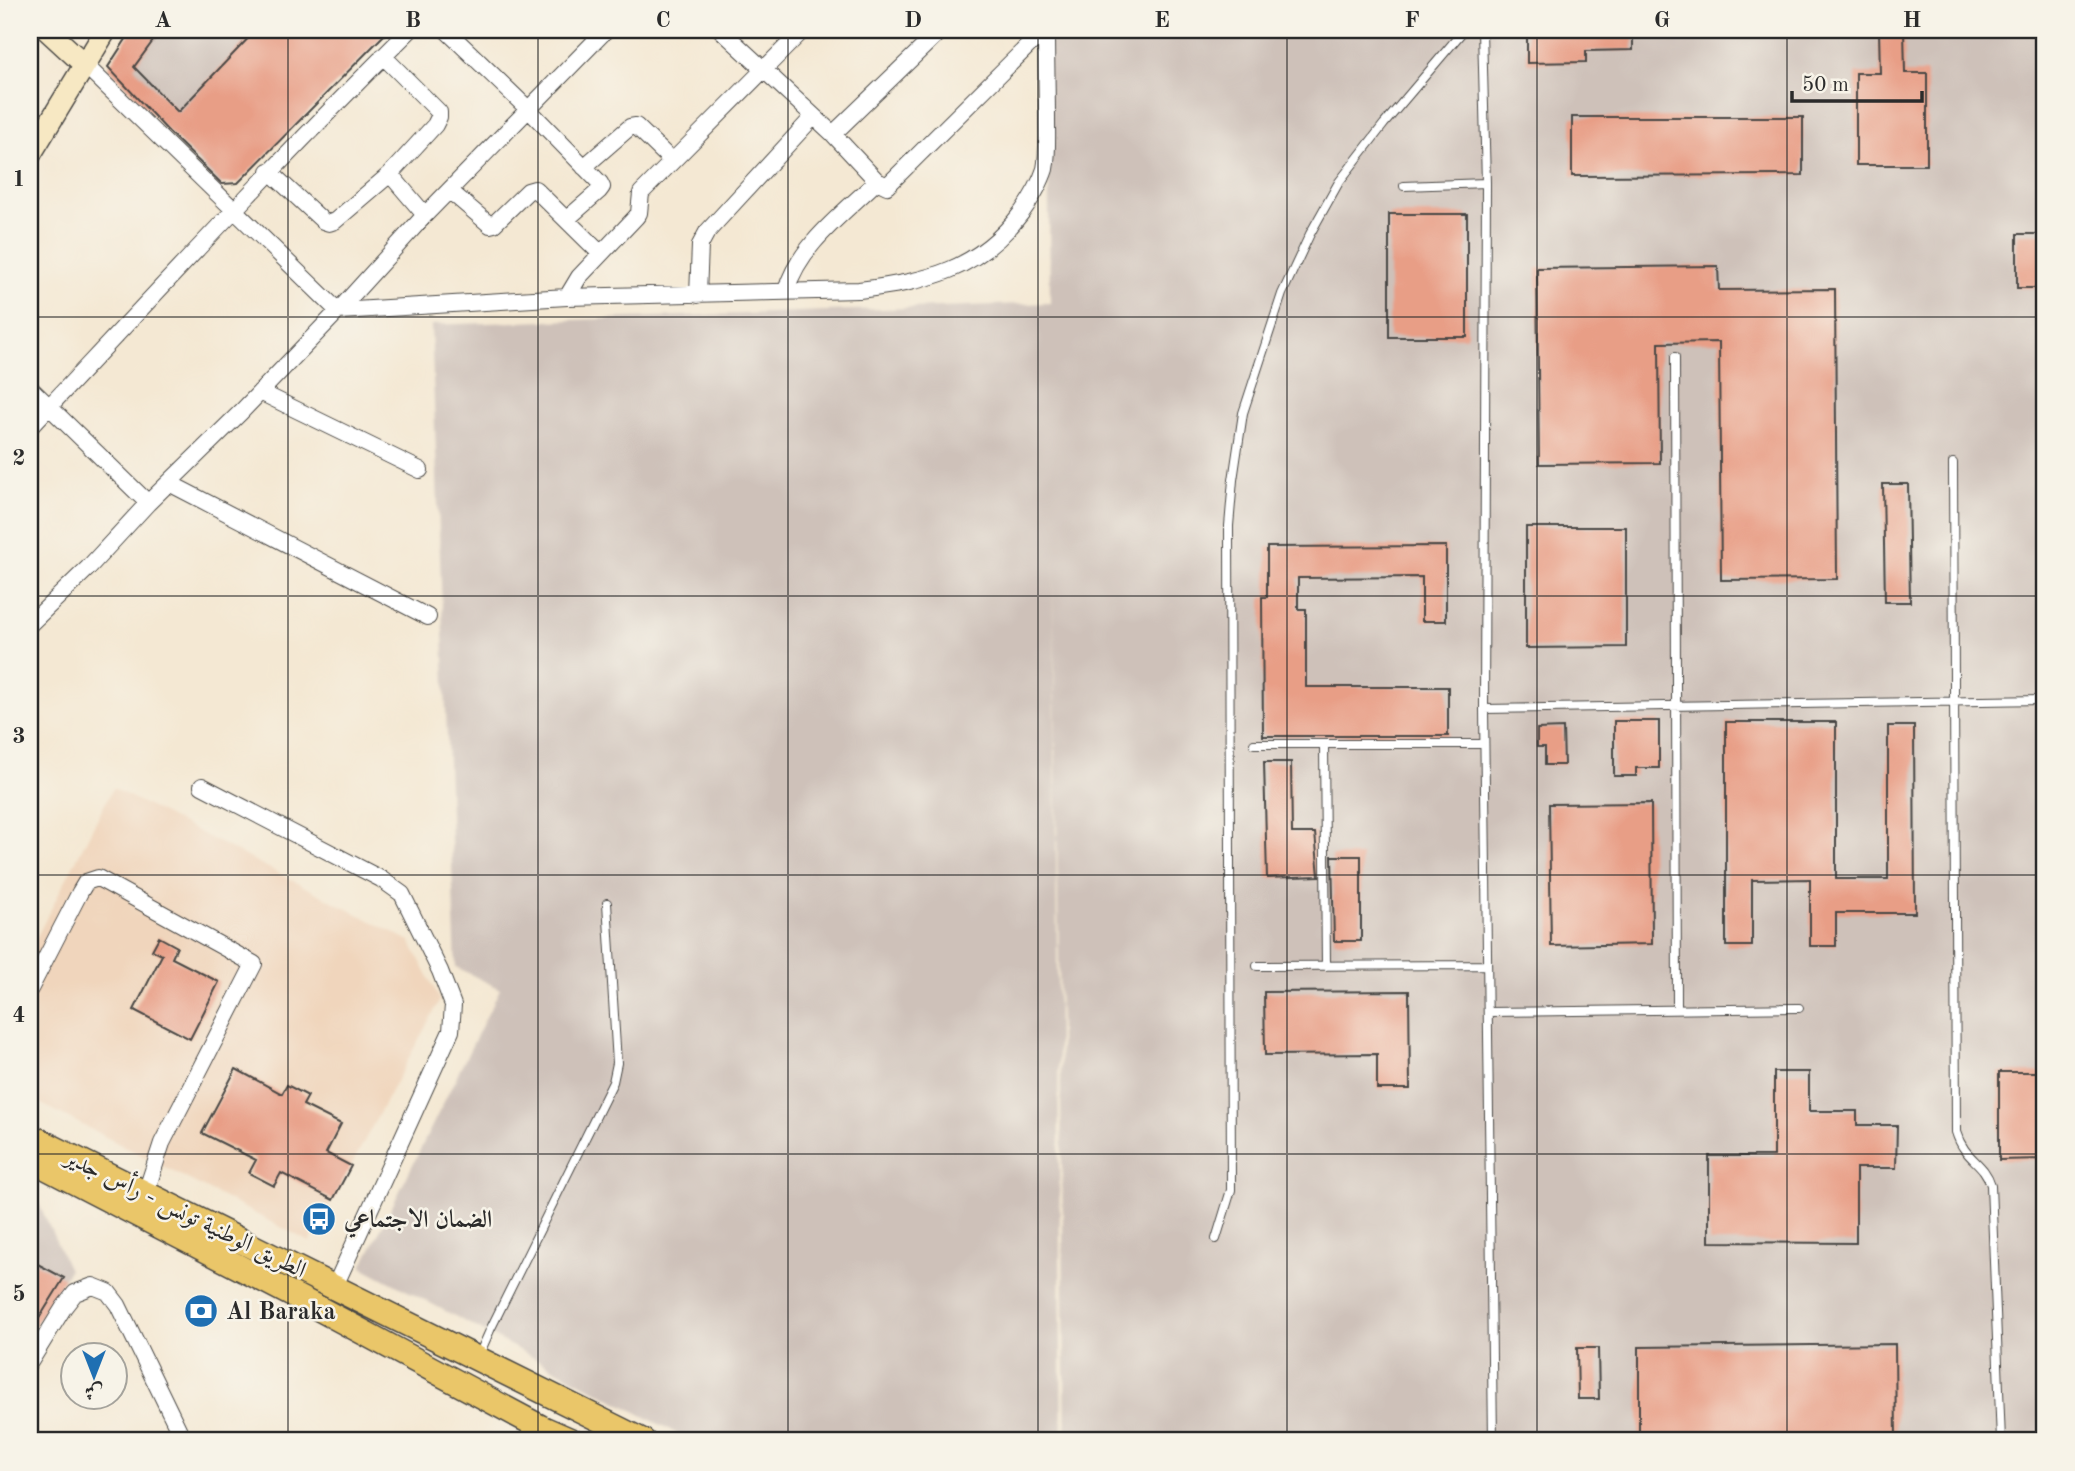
<svg xmlns="http://www.w3.org/2000/svg" width="2075" height="1471" viewBox="0 0 2075 1471" font-family="'Old Standard TT',Amiri,serif">
<style>
.built{fill:#f0d5bc}
.industrial{fill:#cec1b9}
.building{fill:#e89e86}
.lines{fill:none;stroke-linecap:round;stroke-linejoin:round}
.lane-casing{stroke:#494744;stroke-width:10}
.street-casing{stroke:#494744;stroke-width:18}
.secondary-casing{stroke:#494744;stroke-width:24}
.primary-casing{stroke:#494744;stroke-width:27}
.lane{stroke:#fff;stroke-width:8}
.street{stroke:#fff;stroke-width:16}
.secondary{stroke:#f7e8c3;stroke-width:21}
.primary{stroke:#eac669;stroke-width:24}
.grid{fill:none;stroke:#2b2b2b;stroke-width:2;stroke-opacity:0.55}
.labels{text-anchor:middle;stroke-width:5;stroke-linejoin:round;paint-order:stroke}
.street-label{font-size:24px;fill:#2b2b2b;stroke:#f7f3e8}
.poi-label{font-size:24px;font-weight:bold;fill:#2b2b2b;stroke:#f7f3e8;text-anchor:start}
.neatline{fill:none;stroke:#2b2b2b;stroke-width:2.5}
.grid-label{font-size:23px;text-anchor:middle;font-weight:bold;fill:#2b2b2b}
</style>
<rect width="100%" height="100%" fill="#f7f3e8"/>
<filter id="ink" filterUnits="userSpaceOnUse"><feTurbulence type="fractalNoise" baseFrequency=".0143" numOctaves="2"/><feDisplacementMap in="SourceGraphic" scale="14" xChannelSelector="R" yChannelSelector="G"/><feConvolveMatrix kernelMatrix="1 2 1 2 8 2 1 2 1" color-interpolation-filters="sRGB"/></filter>
<filter id="wash" filterUnits="userSpaceOnUse"><feTurbulence type="fractalNoise" baseFrequency=".00686" numOctaves="4" result="noise"/><feDisplacementMap in="SourceGraphic" scale="28" xChannelSelector="R" yChannelSelector="G"/><feGaussianBlur stdDeviation="1.57" result="paint"/><feColorMatrix in="noise" values="0 0 0 0 0 0 0 0 0 0 0 0 0 0 0 0 0 1.4 0 .05"/><feComposite in="paint" operator="in"/></filter>
<g filter="url(#wash)">
<rect width="100%" height="100%" fill="#f4e8d3"/>
<!-- built -->
<path class="built" d="M113,788l297,153 30,59 -130,242 -280,-144v-148z"/>
<!-- industrial -->
<path class="industrial" d="M132,30h257l-151,153 -20,1 -110,-117z
M1047,30h998v1411h-979l-13,-885 9,885h-371l-329,-174 138,-278 -44,-22 -25,-642 619,-22z
M30,1184l39,86 -39,63z"/>
<g id="blocks">
<!-- building -->
<path class="building" d="M132,30h29l-27,37 44,45 78,-82h133l-151,153 -16,1 -54,-53 -60,-64z
M1527,30h106v20l-47,1v11l-59,1z
M1879,30h25l1,43h22v92h-71v-92h24z
M1572,117h231v58l-231,1z
M1389,214h78v123h-78z
M2017,234h28v54h-28z
M1718,266l1,24 116,-1 2,290 -116,1 -2,-238 -60,1 1,120 -121,1 -2,-196z
M1883,484h25l2,118h-25z
M1526,527h100v120l-100,1z
M1446,546v75h-24v-44l-124,1v31h8v78h142v49h-185l-1,-139h5v-50z
M1614,721h45v47h-23v8h-22z
M1726,722h110v157h52v-153h26l1,187h-79v33h-26v-67l-58,1v66h-26z
M1563,728l1,37h-19v-18h-8v-18z
M1264,762h27l1,71h23l4,43 -52,2z
M1651,803l1,141 -101,2 -2,-142z
M1332,856h29v85h-27z
M159,937l18,10 -5,11 47,24 -29,57 -56,-29 28,-55 -10,-5z
M1409,991l1,98h-33v-35l-112,1 -1,-63z
M236,1069l46,25 5,-9 21,11 -5,9 38,19 -15,29 25,13 -18,34 -52,-27 -7,13 -25,-13 7,-13 -54,-27z
M1774,1072h35v39h48v14h40l-1,43h-40v75l-147,-1v-86h65z
M1999,1072h46v87l-46,1z
M30,1260l34,18 -34,55z
M1895,1344l1,97h-257v-94z
M1577,1348h21l1,51h-21z"/>
</g>
</g>
<g filter="url(#ink)">
<use href="#blocks" fill-opacity="0" stroke="#494744" stroke-width="2"/>
<g class="lines">
<!-- lane casing -->
<g class="lane-casing">
<path id="lane" d="M1482,30l4,153 -2,526 9,732
M1404,186l82,-3
M1675,357l2,652
M1953,463l3,669c9,29 27,28 35,53l10,256
M1484,709l561,-9
M1254,744h230
M1324,744l2,222
M1257,966l230,-1
M1488,1012l311,-4
M1216,1239l15,-49 -2,-664 4,-46 10,-67 39,-119 28,-60 29,-52 45,-58 80,-94
M479,1355l12,-27 122,-246 4,-19 -10,-160"/>
</g>
<!-- street casing -->
<g class="street-casing">
<path id="street" d="M446,30l82,79 72,74 2,4 -3,4 -32,28
M721,30l112,104 44,47 10,5 157,-156
M85,65l253,246 229,-14 292,-7c69,-9 119,-19 163,-78 9,-13 18,-27 23,-43 3,-15 2,-32 2,-48 0,-30 -1,-61 -1,-91
M833,134l108,-104
M584,167l46,-40 6,-1 35,34
M269,171l54,50 6,2 6,-2 55,-47 45,-49 4,-8v-5l-56,-56
M390,174l35,41
M450,191l40,34 4,-1 34,-33 7,-2 65,64
M786,291c13,-46 58,-78 91,-110
M698,295l2,-50 7,-13 106,-115
M567,297l12,-20 57,-60 3,-4 2,-20 162,-163
M30,388l118,115
M260,392l160,78
M30,427c125,-133 250,-268 380,-397
M169,483l259,134
M30,624l58,-56 60,-65 93,-91 97,-101 87,-96 181,-185
M202,786l179,93 21,15 38,77 13,34 -2,26 -116,255
M30,989l50,-97 6,-10 12,-4 156,86 -92,179 -17,52 -4,6
M30,1362l34,-55 11,-14 18,-7 15,6 10,13 66,136"/>
</g>
<!-- secondary casing -->
<g class="secondary-casing">
<path id="secondary" d="M47,30l38,35
M30,155l76,-125"/>
</g>
<!-- primary casing -->
<g class="primary-casing">
<path id="primary" d="M30,1136l613,305
M30,1159l288,149 222,119 32,14"/>
</g>
<!-- lane -->
<use href="#lane" class="lane"/>
<!-- street -->
<use href="#street" class="street"/>
<!-- secondary -->
<use href="#secondary" class="secondary"/>
<!-- primary -->
<use href="#primary" class="primary"/>
</g>
</g>
<!-- grid -->
<path class="grid" d="M288,30v1411M538,30v1411M788,30v1411M1038,30v1411M1287,30v1411M1537,30v1411M1787,30v1411M30,317h2015M30,596h2015M30,875h2015M30,1154h2015"/>
<!-- icons -->
<defs>
<g id="bus-disc" transform="scale(1.75)"><circle r="9.5" fill="#1f6fb2" stroke="#f7f3e8"/><path d="M-5-6H5V4H4V6H2V4H-2V6H-4V4H-5ZM-3.5-4V0h7V-4ZM-3.5 1.2v1.5H-2V1.2ZM2 1.2v1.5H3.5V1.2Z" fill="#fff"/></g>
<g id="bank-disc" transform="scale(1.75)"><circle r="9.5" fill="#1f6fb2" stroke="#f7f3e8"/><path d="M-6-4H6V4H-6ZM0-2.3a2.3 2.3 0 1 0 0 4.6a2.3 2.3 0 1 0 0-4.6Z" fill="#fff"/></g>
</defs>
<g fill-rule="evenodd">
<use href="#bus-disc" x="319" y="1219"/>
<use href="#bank-disc" x="201" y="1311"/>
</g>
<g class="labels">
<!-- street labels -->
<g class="street-label">
<text transform="translate(186 1213) rotate(26)" y="8">الطريق الوطنية تونس - رأس جدير</text>
</g>
<!-- poi labels -->
<g class="poi-label">
<text x="344" y="1227">الضمان الاجتماعي</text>
<text x="226" y="1319">Al Baraka</text>
</g>
</g>
<!-- margin -->
<rect width="2075" height="1471" fill="none" stroke="#f7f3e8" stroke-width="77"/>
<!-- north arrow -->
<g transform="translate(94 1376) rotate(180)"><circle r="33" fill="#f7f3e8" stroke="#a5a39c" stroke-width="2"/>
<path d="M0-5L12 26L0 18L-12 26Z" fill="#1f6fb2"/>
<text y="-10" font-size="19" font-weight="bold" text-anchor="middle" fill="#2b2b2b">ش</text>
</g>
<!-- scale -->
<path d="M1792 91v10h130v-10" fill="none" stroke="#2b2b2b" stroke-width="3.5"/>
<text x="1802" y="91" font-size="21" fill="#2b2b2b" stroke="#f7f3e8" stroke-width="5" paint-order="stroke">50 m</text>
<rect x="38" y="38" width="1998" height="1394" class="neatline"/>
<g class="grid-label">
<text x="163" y="27">A</text>
<text x="413" y="27">B</text>
<text x="663" y="27">C</text>
<text x="913" y="27">D</text>
<text x="1162" y="27">E</text>
<text x="1412" y="27">F</text>
<text x="1662" y="27">G</text>
<text x="1912" y="27">H</text>
<text x="19" y="186">1</text>
<text x="19" y="465">2</text>
<text x="19" y="743">3</text>
<text x="19" y="1022">4</text>
<text x="19" y="1301">5</text>
</g>
</svg>
